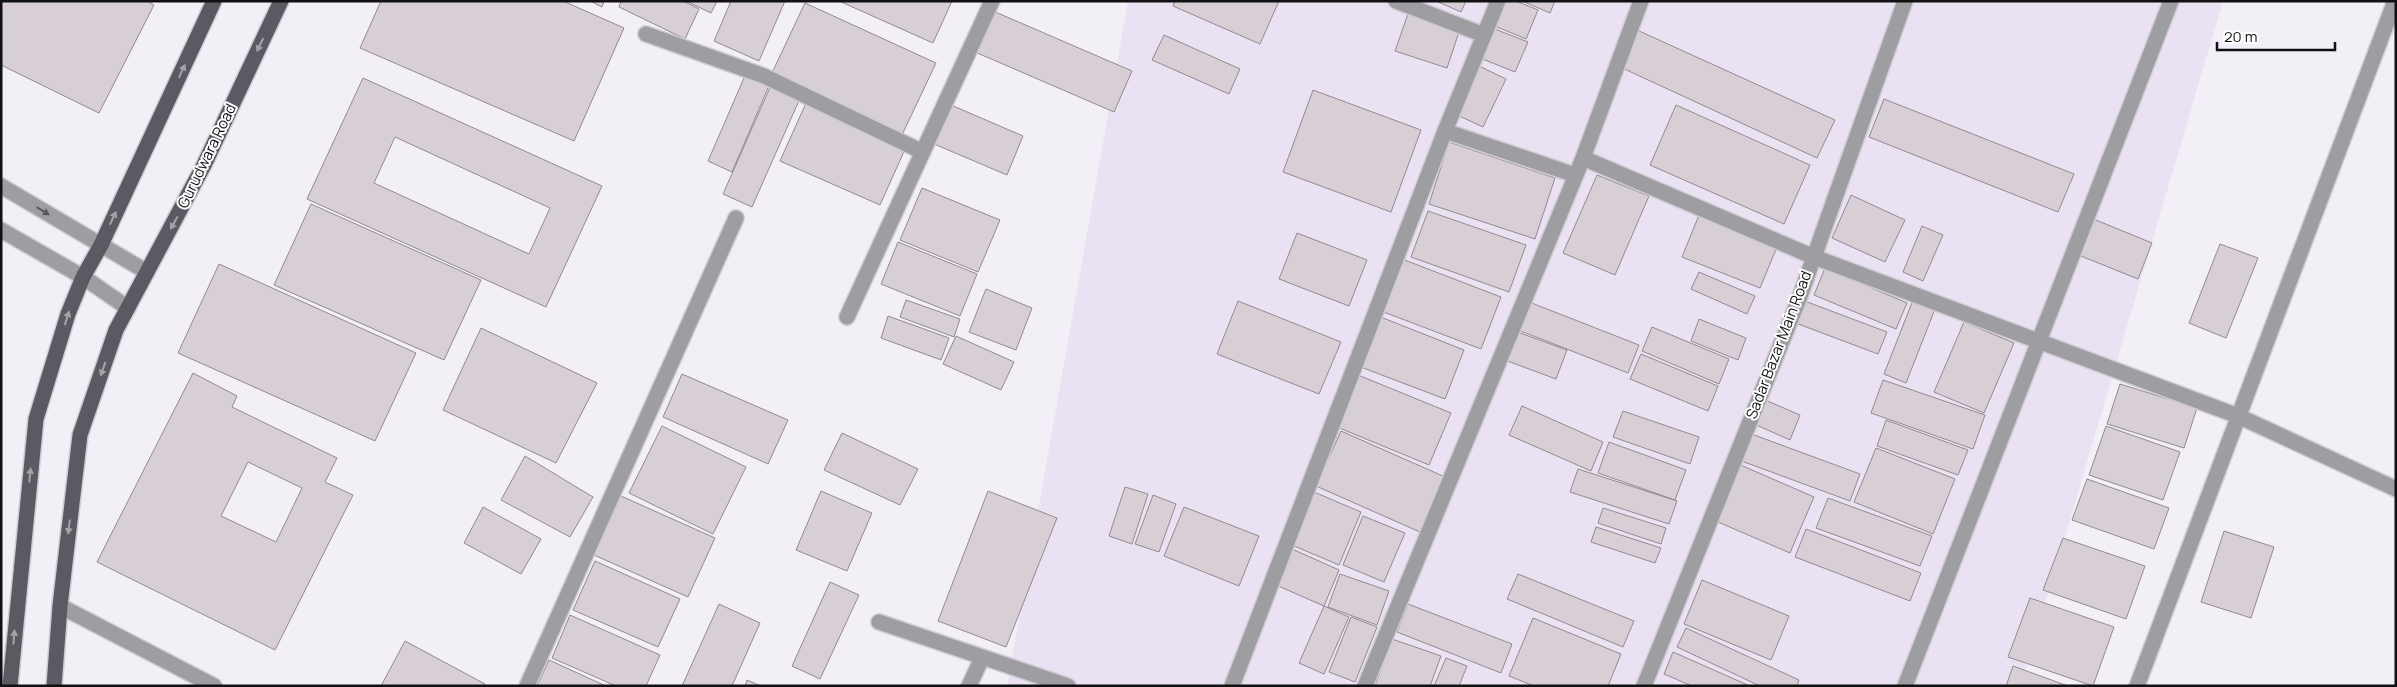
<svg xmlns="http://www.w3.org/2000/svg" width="2397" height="687" viewBox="0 0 2397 687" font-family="Manrope,sans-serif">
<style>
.built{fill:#eae2f2}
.building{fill:#d7cfd5;stroke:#928a90;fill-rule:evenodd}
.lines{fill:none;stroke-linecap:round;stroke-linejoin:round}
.minor-casing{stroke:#cfcbd3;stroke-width:18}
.major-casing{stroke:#cfcbd3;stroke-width:18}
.minor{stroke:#9e9ea2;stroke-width:15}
.major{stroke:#5a5b62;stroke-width:15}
.oneway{fill:#a4a4a8}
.oneway2{fill:#58575a}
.labels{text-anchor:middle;stroke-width:4;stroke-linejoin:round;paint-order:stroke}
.street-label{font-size:15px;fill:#111013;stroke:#fefefe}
</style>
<rect width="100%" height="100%" fill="#f3eff7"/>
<!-- built -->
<path class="built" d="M1128,1h1095l-202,685h-1014z"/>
<!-- building -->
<path class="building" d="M1,1h146l7,4 -55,108 -98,-48z
M381,1h182l61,27 -50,113 -214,-93z
M590,1h14l-2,6z
M621,1h62l16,8 -14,30 -66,-32z
M686,1h31l-6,12z
M731,1h54l-26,60 -45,-20z
M839,1h113l-19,42z
M1175,1h104l-19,43 -87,-38z
M1436,1h30l-5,11z
M1499,1h17l22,9 -12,29 -36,-15z
M1522,1h33l-5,12z
M805,3l131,60 -34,72 -131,-60z
M993,11l139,60 -18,41 -139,-60z
M1409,11l51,18 -13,39 -52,-17z
M1492,28l36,14 -13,30 -35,-14z
M1637,30l198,90 -18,38 -197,-91z
M1164,35l76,34 -11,25 -77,-34z
M1475,64l31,15 -23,48 -30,-14z
M747,71l24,10 -39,91 -24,-11z
M363,78l239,108 -56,121 -239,-108zM395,137l155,71 -21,46 -155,-71z
M772,83l29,13 -49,111 -29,-13z
M1313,90l108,40 -30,82 -108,-40z
M1884,99l190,75 -16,38 -189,-75z
M806,103l100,44 -26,58 -100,-44z
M951,105l72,31 -16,39 -73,-31z
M1676,105l134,60 -26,59 -134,-59z
M1449,142l106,36 -20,61 -106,-35z
M1597,175l52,21 -34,79 -52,-22z
M922,188l78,32 -22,52 -78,-32z
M1851,195l54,25 -20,42 -53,-24z
M311,204l170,76 -37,80 -170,-75z
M1428,211l98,34 -17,47 -98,-35z
M1699,215l78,32 -17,41 -78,-31z
M2091,218l61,25 -14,36 -62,-25z
M1922,226l21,9 -20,46 -20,-9z
M1297,233l70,27 -18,46 -70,-27z
M898,242l79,32 -17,42 -79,-32z
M2220,244l38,14 -32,80 -37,-15z
M1402,259l99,38 -20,52 -100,-38z
M219,264l197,89 -41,88 -197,-88z
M1825,268l82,35 -11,26 -82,-34z
M1699,272l56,24 -8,18 -56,-25z
M986,289l46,19 -16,42 -47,-18z
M906,300l54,19 -6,18 -54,-20z
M1524,300l115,45 -11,28 -115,-45z
M1802,300l85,32 -9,22 -85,-32z
M1913,300l22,9 -29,74 -22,-9z
M1238,301l103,41 -22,52 -102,-40z
M888,316l61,22 -8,22 -60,-22z
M1378,316l86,34 -19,49 -87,-33z
M1699,319l47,19 -8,22 -47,-19z
M1964,322l50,21 -30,70 -50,-21z
M1652,327l77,32 -10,25 -77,-33z
M481,328l116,55 -41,80 -113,-53z
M1512,330l55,20 -11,29 -54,-20z
M956,336l58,26 -13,28 -58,-26z
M1641,354l77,32 -10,25 -78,-32z
M193,373l44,23 -5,11 105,51 -12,24 28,13 -78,155 -178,-88zM248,462l54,26 -26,54 -55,-26z
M682,374l106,46 -20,44 -105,-47z
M1358,375l93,38 -22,52 -92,-38z
M1883,380l102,35 -12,34 -102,-36z
M2120,384l77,24 -13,40 -77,-24z
M1765,400l35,15 -10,25 -36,-16z
M1522,406l81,36 -12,29 -82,-36z
M1623,411l76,26 -9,27 -77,-27z
M1886,420l82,30 -10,25 -81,-29z
M662,426l84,41 -33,67 -84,-41z
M2106,426l74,26 -17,48 -74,-25z
M1341,431l104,46 -25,55 -104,-46z
M1746,432l114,42 -10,27 -114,-42z
M842,433l76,36 -18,36 -76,-35z
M1609,442l77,28 -11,30 -77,-27z
M1876,448l79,31 -22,55 -79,-32z
M525,456l68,41 -23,40 -69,-37z
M1736,463l78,34 -24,56 -79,-34z
M1578,469l99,32 -8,23 -99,-32z
M2087,479l82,29 -15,41 -82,-29z
M1125,487l23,7 -16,50 -23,-8z
M821,491l51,22 -25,58 -51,-21z
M988,491l69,27 -51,129 -68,-26z
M1314,492l47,20 -22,53 -47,-20z
M1153,495l23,9 -17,48 -24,-8z
M621,496l94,42 -27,59 -94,-42z
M1828,498l104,38 -12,30 -104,-38z
M483,507l58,32 -20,35 -57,-31z
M1184,507l75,29 -20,50 -75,-30z
M1603,508l63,20 -5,16 -63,-21z
M1363,516l42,17 -21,49 -41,-17z
M1596,527l65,21 -6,15 -64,-21z
M1806,529l115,44 -11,28 -115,-44z
M2224,531l50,16 -23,71 -50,-16z
M2063,538l82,28 -19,53 -83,-29z
M1292,549l47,21 -15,36 -48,-21z
M595,561l85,38 -22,48 -85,-37z
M1340,574l49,17 -12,34 -49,-18z
M1518,574l116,47 -11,26 -116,-48z
M1702,580l87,36 -18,44 -87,-36z
M830,582l29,13 -39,84 -28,-13z
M2030,598l84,29 -21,59 -85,-29z
M719,604l41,19 -28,63h-50z
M1408,604l104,40 -11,29 -104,-41z
M1324,606l25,11 -25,57 -25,-11z
M570,615l90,40 -14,31h-30l-64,-28z
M1351,617l26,10 -22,55 -26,-10z
M1533,618l88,36 -13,32h-74l-25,-10z
M1686,628l113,52 -2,6h-37l-83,-39z
M1392,639l49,17 -11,30h-55z
M405,641l80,43 -1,2h-103z
M1673,652l77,34h-58l-28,-12z
M1446,658l21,8 -8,20h-25z
M549,660l57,26h-69z
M2013,666l55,20h-62z
M747,680l14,6h-16z"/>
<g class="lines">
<!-- minor casing -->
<g class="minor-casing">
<path id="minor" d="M1396,1l88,34
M646,34l118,42 159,76
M1445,131l130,44
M1583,158l231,99 424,159 158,73
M1,186l146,86
M1,230l82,47 45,31
M847,317l145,-316
M60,606l154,80
M879,622l189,64
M527,686l209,-468
M969,686l13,-28
M1232,686l213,-555 53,-130
M1365,686l218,-528 58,-157
M1644,686l155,-387 106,-298
M1905,686l266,-685
M2137,686l258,-685"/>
</g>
<!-- major casing -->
<g class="major-casing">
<path id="major" d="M10,686l26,-267 32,-105 15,-37 18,-32 113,-244
M54,686l6,-80 20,-171 36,-105 88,-165 77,-164"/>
</g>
<!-- minor -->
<use href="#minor" class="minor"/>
<!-- major -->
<use href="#major" class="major"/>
</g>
<!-- one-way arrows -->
<defs><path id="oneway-solid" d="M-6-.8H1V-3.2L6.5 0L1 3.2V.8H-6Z" transform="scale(1.25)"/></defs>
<g class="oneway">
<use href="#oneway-solid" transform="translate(260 45) rotate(115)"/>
<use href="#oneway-solid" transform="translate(182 71) rotate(-65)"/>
<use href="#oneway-solid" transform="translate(113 218) rotate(-65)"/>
<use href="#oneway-solid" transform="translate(174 223) rotate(119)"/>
<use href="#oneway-solid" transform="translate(67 318) rotate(-72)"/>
<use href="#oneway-solid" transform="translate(103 369) rotate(109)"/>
<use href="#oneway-solid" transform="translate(30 475) rotate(-84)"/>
<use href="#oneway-solid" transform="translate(69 527) rotate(97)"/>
<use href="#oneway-solid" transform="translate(14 637) rotate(-85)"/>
</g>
<use class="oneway2" href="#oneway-solid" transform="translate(43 211) rotate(31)"/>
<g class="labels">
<!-- street labels -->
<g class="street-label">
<text transform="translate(207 156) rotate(-64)" y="5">Gurudwara Road</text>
<text transform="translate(1779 345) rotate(-69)" y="5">Sadar Bazar Main Road</text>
</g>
</g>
<!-- border -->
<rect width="2397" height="687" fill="none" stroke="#111013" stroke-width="5"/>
<!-- scale -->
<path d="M2217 42v8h118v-8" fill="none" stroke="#111013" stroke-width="2.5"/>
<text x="2224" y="42" font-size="15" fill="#111013" stroke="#fefefe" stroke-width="4" paint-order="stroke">20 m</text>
</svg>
